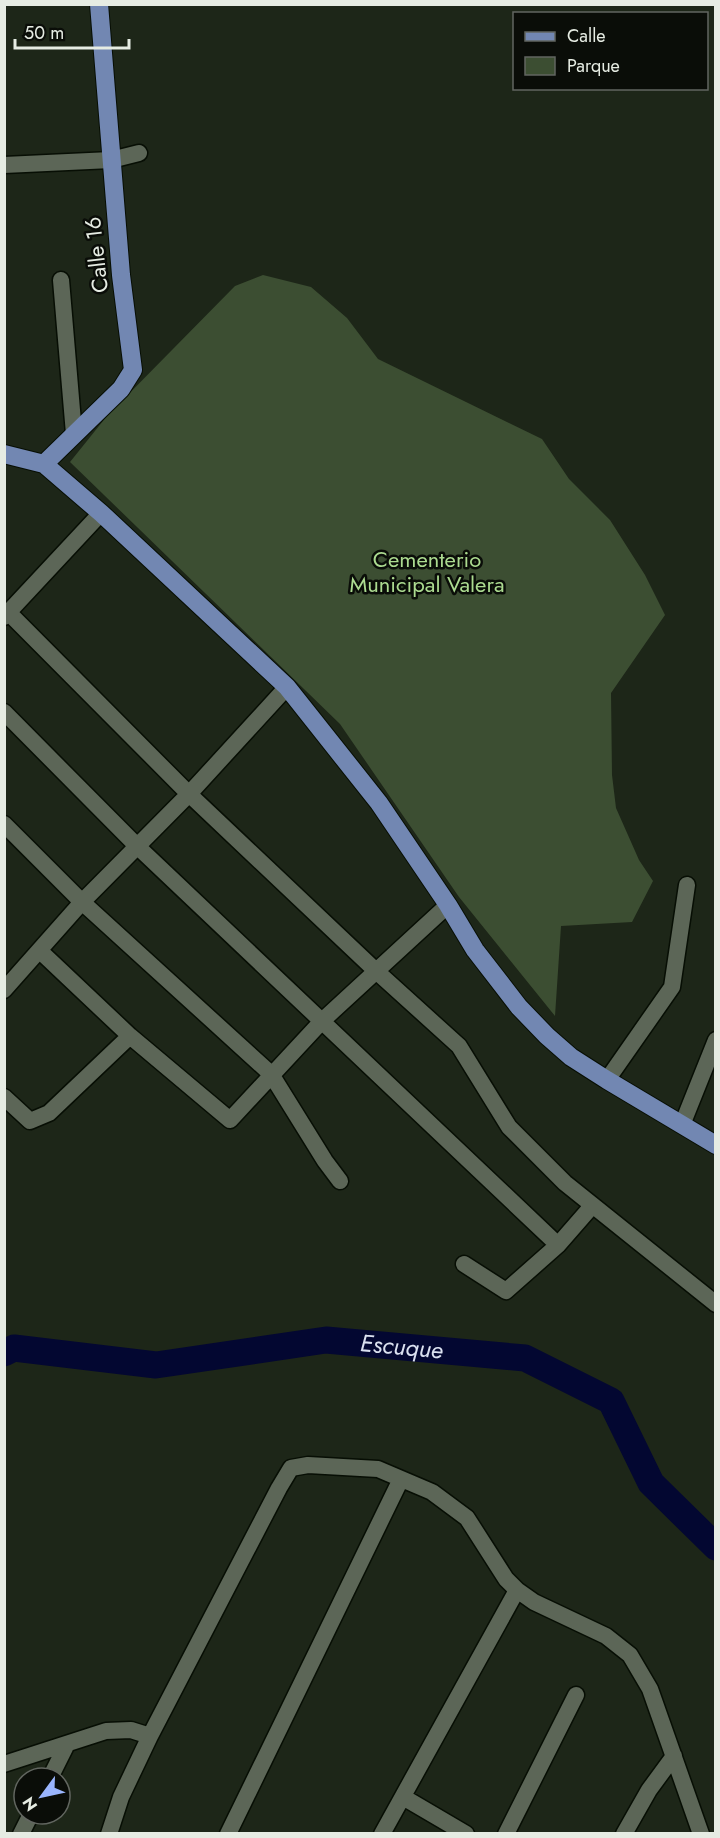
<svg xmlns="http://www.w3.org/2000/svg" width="720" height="1838" viewBox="0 0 720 1838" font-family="Jost,sans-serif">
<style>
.green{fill:#3c4e32}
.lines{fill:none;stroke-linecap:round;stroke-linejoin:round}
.river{stroke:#030731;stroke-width:27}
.minor-casing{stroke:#070e04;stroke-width:19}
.major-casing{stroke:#070e04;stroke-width:20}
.minor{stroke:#5c6657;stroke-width:16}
.major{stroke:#7287b2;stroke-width:18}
.labels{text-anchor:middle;stroke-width:5;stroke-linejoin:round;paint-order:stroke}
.street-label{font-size:22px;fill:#e6ece3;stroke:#0a0d08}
.park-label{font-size:22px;fill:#acdb90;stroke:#0a0d08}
.water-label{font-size:24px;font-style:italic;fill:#dbe1f0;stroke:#0a0d08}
</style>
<rect width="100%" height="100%" fill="#1d2618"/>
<!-- green -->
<path class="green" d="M263,275l48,12 36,31 31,41 164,80 27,40 41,41 35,55 20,40 -54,78 1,82 4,33 23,52 14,21 -21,41 -71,4 -6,90 -96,-119 -119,-173 -270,-262 37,-46 128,-130z"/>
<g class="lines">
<!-- river -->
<path class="river" id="s1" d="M4,1353l10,-5 142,17 170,-25 199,18 86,43 40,82 65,64"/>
<!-- minor casing -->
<g class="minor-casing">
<path id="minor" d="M4,165l107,-5 28,-7
M61,280l13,154
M9,613l180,181 186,176 84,76 50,81 56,56 151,121
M4,617l97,-104
M4,712l134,135 420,398
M4,824l78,78 189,172 54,87 15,20
M40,951l90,85 100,84 92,-99 126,-116
M4,990l78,-88 107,-108 98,-107
M607,1080l65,-93 15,-102
M4,1097l26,24 19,-8 81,-77
M682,1125l34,-85
M464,1264l42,27 52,-46 34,-39
M4,1764l102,-33 25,-1 19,6
M50,1778l16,-32
M403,1797l63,37
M21,1834l10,-20
M109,1834l12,-37 29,-61 129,-248 12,-20 17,-3 70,4 54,23 35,26 39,61 11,11 17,12 72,34 24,19 20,34 51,145
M228,1834l173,-355
M382,1834l135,-244
M506,1834l70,-139
M624,1834l25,-44 25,-34"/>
</g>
<!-- major casing -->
<g class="major-casing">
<path id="major" d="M4,454l40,10 57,49 186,174 92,116 69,102 27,45 44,57 28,29 24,21 36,23 109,65
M44,464l77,-75 12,-19 -12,-95 -22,-271"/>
</g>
<!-- minor -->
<use href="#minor" class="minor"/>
<!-- major -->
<use href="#major" class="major"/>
</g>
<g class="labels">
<!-- street labels -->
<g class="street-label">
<text transform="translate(96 255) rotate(-96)" y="8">Calle 16</text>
</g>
<!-- park labels -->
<g class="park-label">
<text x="427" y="567">Cementerio<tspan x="427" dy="25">Municipal Valera</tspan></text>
</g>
<!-- water labels -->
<g class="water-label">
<text dy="8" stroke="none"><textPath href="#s1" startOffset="402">Escuque</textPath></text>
</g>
</g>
<!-- border -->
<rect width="720" height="1838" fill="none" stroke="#e6ece3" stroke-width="12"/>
<!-- legend -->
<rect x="513" y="12" width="195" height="78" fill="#0a0d08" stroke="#626660" stroke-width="1.5"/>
<rect x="525" y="32" width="30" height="9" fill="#7287b2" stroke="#626660" stroke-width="1.5"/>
<text x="567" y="42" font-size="18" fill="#e6ece3">Calle</text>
<rect x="525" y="57" width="30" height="18" fill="#3c4e32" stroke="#626660" stroke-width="1.5"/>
<text x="567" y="72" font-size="18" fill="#e6ece3">Parque</text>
<!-- north arrow -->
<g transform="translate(42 1796) rotate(237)"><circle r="28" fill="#0a0d08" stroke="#626660" stroke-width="1.5"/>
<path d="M0-4.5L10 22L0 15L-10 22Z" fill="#9ab5fd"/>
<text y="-9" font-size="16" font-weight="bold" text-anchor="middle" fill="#e6ece3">N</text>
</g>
<!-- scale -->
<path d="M15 39v9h114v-9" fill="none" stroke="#e6ece3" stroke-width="3"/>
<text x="24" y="39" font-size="18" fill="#e6ece3" stroke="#0a0d08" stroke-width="4.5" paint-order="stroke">50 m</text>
</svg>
